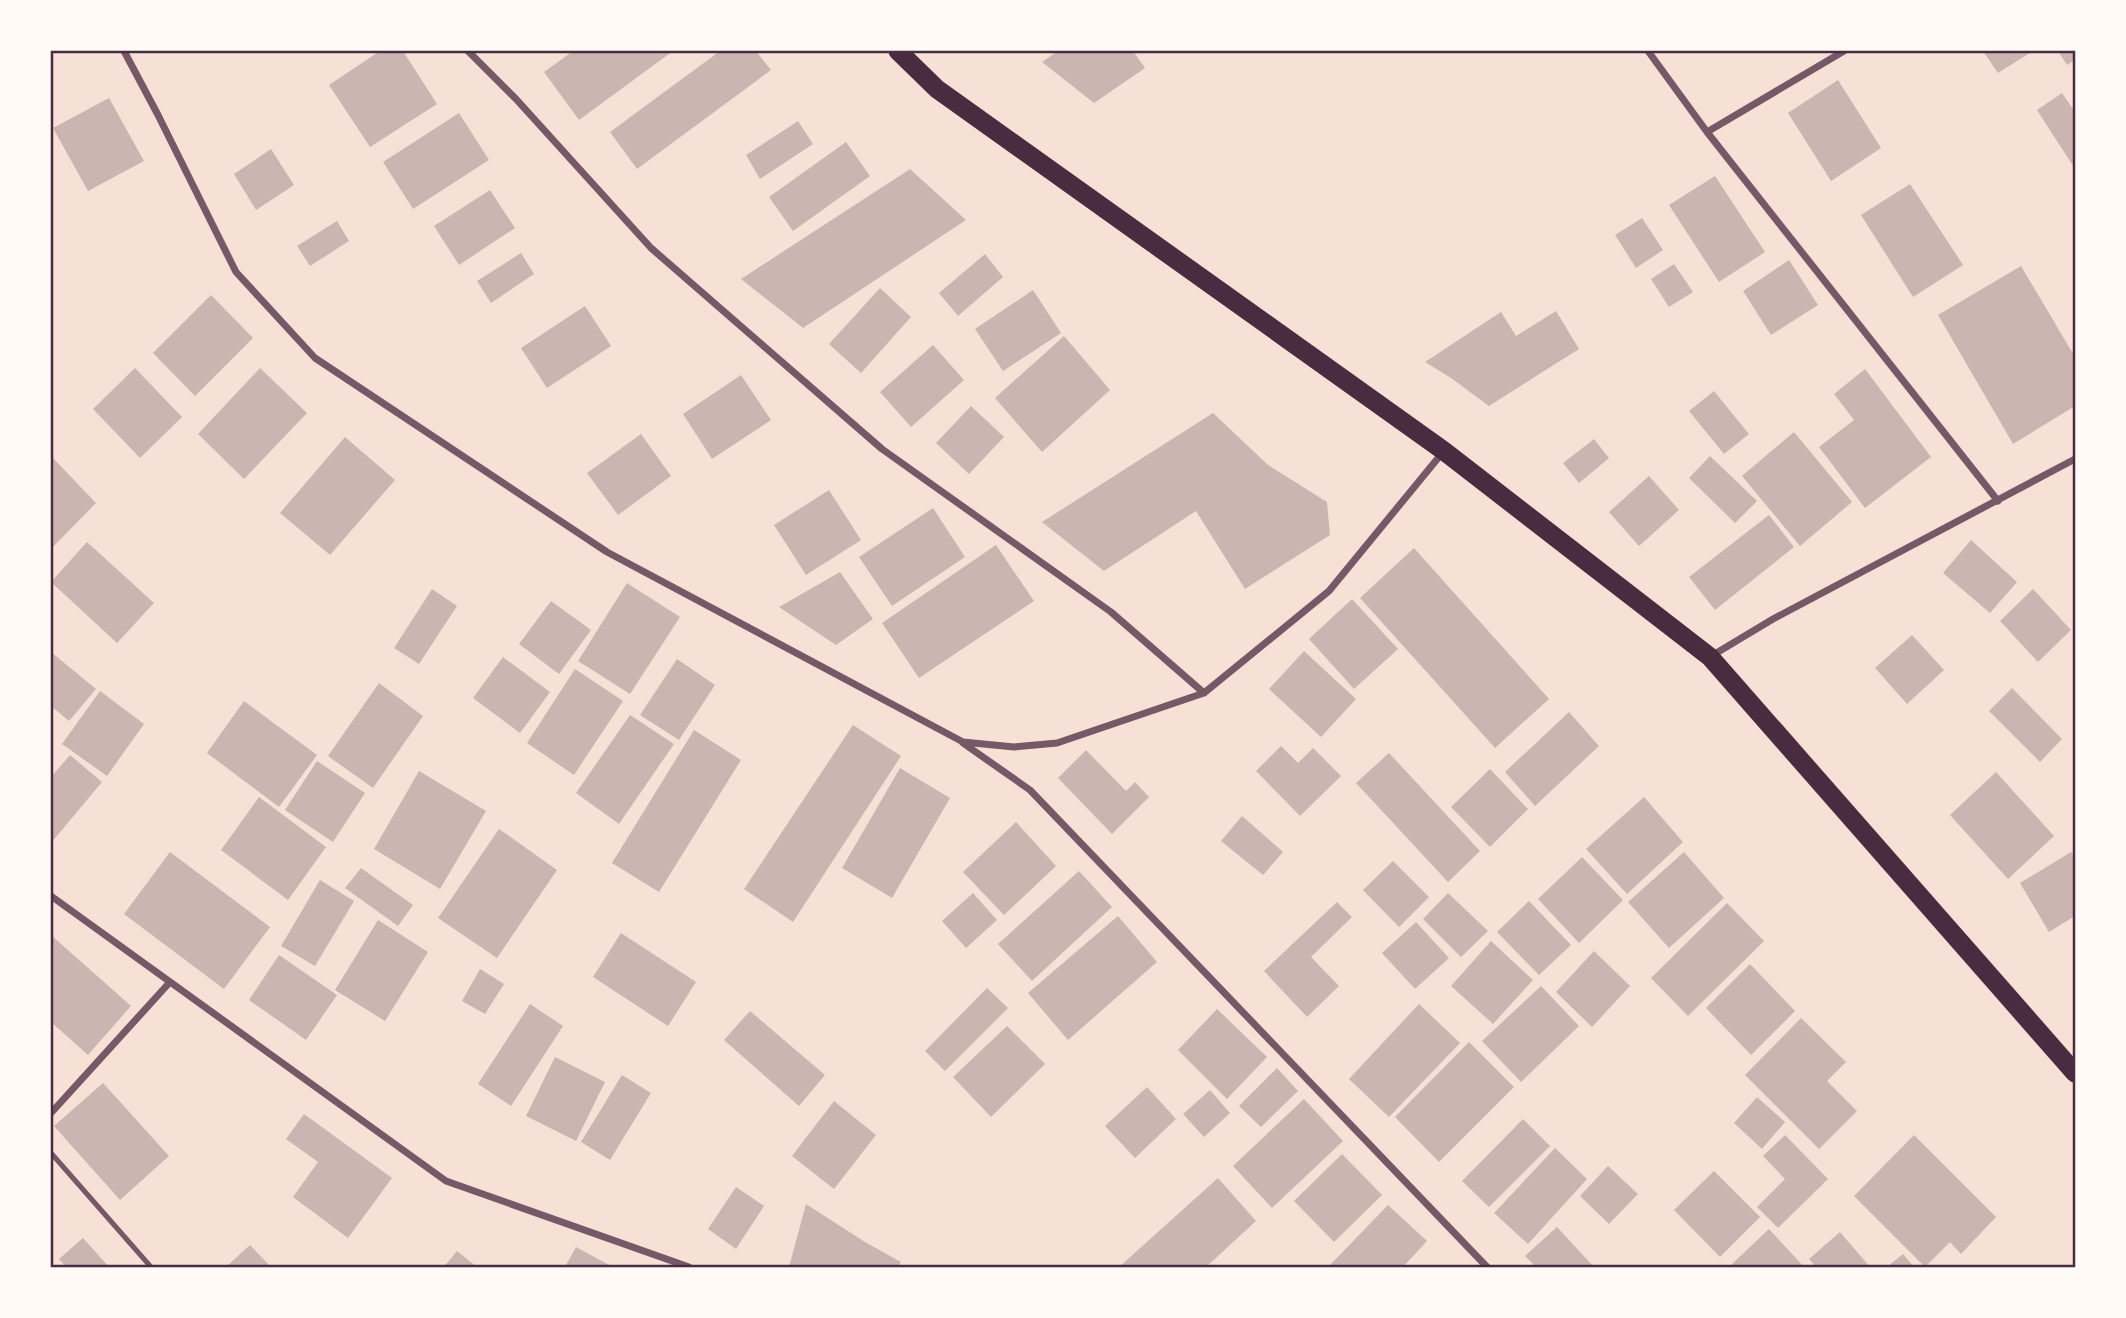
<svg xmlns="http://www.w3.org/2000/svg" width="2126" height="1318" viewBox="0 0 2126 1318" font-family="Raleway,sans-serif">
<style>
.building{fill:#ccb4b1}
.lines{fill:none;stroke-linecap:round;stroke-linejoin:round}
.service{stroke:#755966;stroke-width:5}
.minor{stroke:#755966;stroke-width:7}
.trunk{stroke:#4a2c40;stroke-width:19}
.neatline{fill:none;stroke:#4a2c40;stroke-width:2.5}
</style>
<rect width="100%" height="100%" fill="#f7e1d7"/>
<!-- building -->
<path class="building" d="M380,51h23l34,53 -67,43 -41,-62z
M573,51h100l-94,69 -35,-48z
M720,51h36l15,19 -134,99 -27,-37z
M1058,51h75l12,17 -51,35 -52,-41z
M1983,51h50l-35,22z
M2058,51h17v9l-8,5z
M1838,80l43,68 -50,33 -43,-68z
M2062,93l13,19v57l-38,-59z
M109,98l35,63 -56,30 -35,-63z
M459,113l30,47 -76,49 -30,-47z
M798,121l15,23 -53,35 -14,-24z
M846,142l24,34 -77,55 -24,-34z
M271,149l23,36 -38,25 -22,-36z
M910,169l56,51 -163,108 -62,-49z
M1715,176l50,76 -46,30 -50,-77z
M1910,184l53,81 -50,32 -52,-82z
M490,190l25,38 -56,37 -25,-39z
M1642,218l21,32 -27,18 -21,-33z
M337,221l12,20 -39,25 -13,-20z
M521,253l13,21 -43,29 -14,-22z
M985,254l18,23 -45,39 -19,-23z
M1789,260l29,45 -47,30 -28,-44z
M1674,264l19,28 -24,15 -18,-28z
M2021,266l54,91v49l-62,38 -75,-129z
M880,288l31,29 -50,56 -32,-29z
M1033,290l28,43 -58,38 -28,-42z
M211,295l42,43 -58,58 -42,-43z
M585,306l26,40 -64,42 -26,-40z
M1556,311l23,38 -90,57 -38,-28 -26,-16 76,-50 15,24z
M1064,336l46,54 -68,62 -47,-54z
M933,345l31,35 -53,47 -31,-35z
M135,368l47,49 -42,41 -47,-49z
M260,368l47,45 -63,66 -46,-45z
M1865,369l66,88 -66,51 -46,-61 35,-27 -20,-26z
M741,375l30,45 -59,39 -29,-45z
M1714,391l35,43 -25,20 -35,-43z
M971,406l33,31 -35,37 -33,-31z
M1213,413l55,52 59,37 3,33 -85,54 -49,-78 -92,60 -62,-49z
M1794,432l58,70 -52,44 -58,-70z
M641,434l30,42 -53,39 -31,-42z
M345,437l50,43 -65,75 -50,-42z
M1594,439l15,19 -30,25 -16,-20z
M51,456l45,47 -45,46z
M1710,456l47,45 -22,22 -46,-45z
M1649,476l30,34 -40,36 -30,-34z
M829,490l32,50 -55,35 -32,-50z
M933,508l32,49 -73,49 -33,-49z
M1769,515l25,32 -79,63 -26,-33z
M1971,540l46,42 -27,31 -47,-40z
M87,542l67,61 -37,40 -66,-61z
M996,545l38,56 -115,77 -37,-55z
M1414,548l135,151 -54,49 -135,-150z
M840,572l33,47 -37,26 -57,-38z
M627,583l53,34 -50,77 -52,-33z
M432,589l25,17 -38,58 -25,-16z
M2033,589l38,41 -33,32 -38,-41z
M1352,599l46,50 -44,40 -45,-50z
M551,601l40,29 -32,44 -40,-30z
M1912,635l32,35 -37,34 -32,-36z
M1304,651l52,48 -35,38 -52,-48z
M51,652l45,37 -27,32 -18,-15z
M503,657l47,35 -30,41 -47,-35z
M677,659l38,26 -36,55 -39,-25z
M575,669l48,32 -49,74 -47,-32z
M379,683l44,33 -50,72 -45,-32z
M2012,688l50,51 -22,23 -51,-51z
M100,691l44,33 -37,52 -45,-32z
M244,701l73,54 -38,52 -72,-54z
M1569,712l30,34 -64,60 -30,-34z
M630,715l44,29 -55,80 -43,-31z
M853,725l48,31 -108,166 -49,-33z
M694,730l47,30 -82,132 -47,-29z
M1281,746l17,17 15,-15 28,28 -41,40 -44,-45z
M1086,750l40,41 9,-9 14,15 -37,37 -54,-56z
M1389,753l91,98 -32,31 -92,-99z
M70,755l32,27 -51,61v-66z
M317,761l48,32 -32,49 -48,-32z
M900,768l50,30 -58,100 -50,-30z
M1490,769l38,40 -38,38 -39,-40z
M419,771l67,40 -46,78 -66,-40z
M1996,772l58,64 -46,43 -58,-64z
M259,797l67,50 -38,53 -67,-50z
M1644,797l39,45 -56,52 -41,-45z
M1242,816l41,36 -20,23 -42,-34z
M1016,822l40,44 -52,49 -41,-43z
M499,829l58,41 -60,88 -59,-40z
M170,852l100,75 -46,62 -100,-75z
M1684,852l40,46 -55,50 -41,-46z
M2071,852l4,6v58l-26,16 -29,-49z
M1582,857l41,43 -44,43 -41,-44z
M1393,861l36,36 -30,30 -36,-37z
M361,868l52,37 -15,21 -53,-38z
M1079,871l33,36 -80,74 -34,-37z
M320,880l34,21 -39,65 -34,-20z
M973,893l24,27 -31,28 -24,-27z
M1448,893l40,38 -27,26 -38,-38z
M1529,901l42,44 -32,30 -42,-43z
M1337,902l15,15 -41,40 28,29 -32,31 -43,-46z
M1727,903l37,38 -76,75 -37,-38z
M1118,916l39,46 -89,78 -40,-47z
M378,920l50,32 -43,69 -50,-31z
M1416,922l33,36 -34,31 -33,-36z
M621,933l75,49 -28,44 -75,-49z
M51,935l80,71 -43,49 -37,-33z
M1491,941l42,39 -40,44 -42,-38z
M1594,951l36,35 -38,41 -36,-35z
M279,955l58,40 -31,45 -57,-40z
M1750,964l45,47 -44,44 -45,-47z
M480,969l24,15 -19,30 -23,-13z
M1541,986l38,40 -58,56 -39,-41z
M987,988l21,20 -63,63 -20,-20z
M530,1004l33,22 -52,80 -33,-22z
M1419,1004l41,39 -71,74 -40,-38z
M1217,1009l50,48 -40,42 -49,-49z
M750,1011l75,64 -26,31 -75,-66z
M1801,1018l45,44 -19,19 30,30 -38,38 -74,-74z
M1007,1026l38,38 -54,53 -38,-40z
M1469,1042l45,45 -75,75 -44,-45z
M555,1057l50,25 -29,59 -50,-25z
M1277,1068l21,23 -37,36 -22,-21z
M622,1075l29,18 -41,67 -29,-18z
M103,1083l66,73 -49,44 -66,-74z
M1147,1087l29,32 -41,39 -30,-32z
M1210,1090l20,23 -26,24 -21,-23z
M1757,1097l28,25 -23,27 -28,-26z
M1304,1099l39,42 -71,67 -39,-42z
M834,1101l42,34 -42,54 -42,-33z
M304,1114l88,64 -44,60 -55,-41 25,-35 -32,-23z
M1523,1119l27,27 -61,61 -27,-26z
M1785,1135l43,44 -50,49 -21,-21 28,-28 -22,-23z
M1914,1135l82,82 -35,37 -11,-12 -25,25 -71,-71z
M1555,1148l32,31 -59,65 -34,-31z
M1342,1154l40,41 -48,47 -40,-41z
M1608,1166l30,28 -29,30 -29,-28z
M1714,1171l46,46 -40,40 -46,-47z
M1218,1178l38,43 -50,46h-87z
M736,1187l28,19 -28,43 -28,-20z
M806,1204l59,38 36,20 -3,5h-109z
M1388,1205l39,36 -24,26h-71l-2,-2z
M1557,1227l37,40h-58l-11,-11z
M1769,1229l35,38h-70l-2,-3z
M1840,1232l30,35h-54l-7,-8z
M83,1238l26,29h-43l-7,-8z
M250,1245l21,22h-45z
M576,1247l37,20h-48z
M457,1251l20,16h-33z
M1903,1254l11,13h-27z"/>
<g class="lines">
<!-- service -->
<path class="service" d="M51,1153l100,114"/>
<!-- minor -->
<path class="minor" d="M124,51l34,64 78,157 79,86 292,194 356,190 51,5 43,-4 147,-50 125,-102 114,-139
M468,51l48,48 135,149 231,201 229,163 93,81
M1648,51l59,81 291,369
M1707,132l137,-81
M1713,655l60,-36 302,-160
M963,743l67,47 457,477
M51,896l395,285 243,86
M51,1113l119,-131"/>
<!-- trunk -->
<path class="trunk" d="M898,51l39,38 507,362 266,206 365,416"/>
</g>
<!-- border -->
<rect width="2126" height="1318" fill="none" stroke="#fffaf5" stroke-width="105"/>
<rect x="52" y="52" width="2022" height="1214" class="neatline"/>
</svg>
